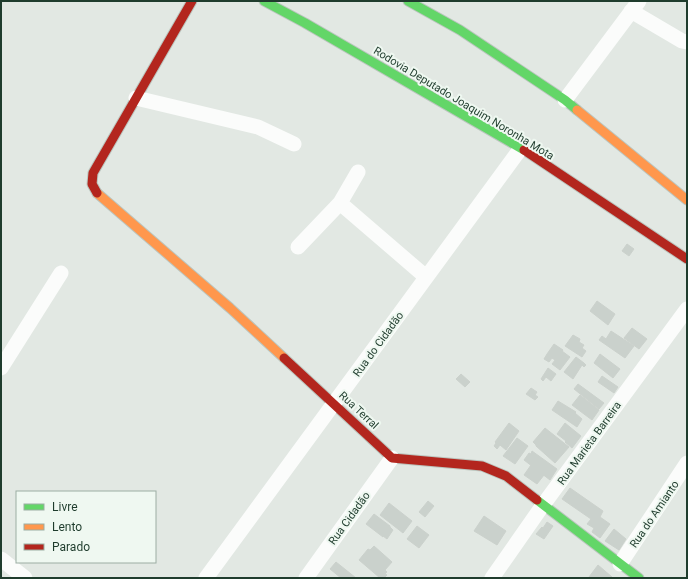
<svg xmlns="http://www.w3.org/2000/svg" width="688" height="579" viewBox="0 0 688 579" font-family="Roboto,sans-serif">
<style>
.building{fill:#cad1cc;stroke:#cbd1cc}
.lines{fill:none;stroke-linecap:round;stroke-linejoin:round}
.fast-casing{stroke:#bbc5be;stroke-width:11}
.slow-casing{stroke:#bbc5be;stroke-width:11}
.jam-casing{stroke:#bbc5be;stroke-width:11}
.street{stroke:#fbfcfb;stroke-width:15}
.fast{stroke:#63d668;stroke-width:9}
.slow{stroke:#ff974d;stroke-width:9}
.jam{stroke:#b3261e;stroke-width:9}
.labels{text-anchor:middle;stroke-width:4;stroke-linejoin:round;paint-order:stroke}
.street-label{font-size:11px;fill:#1f3c2d;stroke:#eff8f1}
</style>
<rect width="100%" height="100%" fill="#e2e8e3"/>
<!-- building -->
<path class="building" d="M627,244l7,5 -5,7 -7,-5z
M597,301l18,13 -7,11 -18,-14z
M632,328l15,11 -8,10 -15,-11z
M611,331l23,15 -9,12 -26,-18 3,-4 4,3z
M573,335l7,4 -1,3 5,3 -2,3 4,3 -4,6 -17,-11z
M554,344l9,6 -8,10 -3,-2 -3,4 -5,-3 3,-5z
M562,351l8,6 -10,13 -8,-6z
M600,354l20,15 -7,9 -19,-15z
M576,357l8,6 2,2 -2,2 -2,-2 -9,14 -9,-7z
M548,368l8,6 -5,7 -5,-4 -3,4 -2,-2z
M461,374l9,8 -5,5 -9,-8z
M602,376l16,11 -4,6 -16,-11z
M578,384l26,19 -5,6 -25,-20z
M531,388l6,4 -2,3 3,2 -3,3 -9,-6z
M580,395l19,15 -7,10 -20,-15z
M558,401l18,11 -1,1 7,6 -5,8 -25,-17z
M509,423l10,8 -13,19 -6,-5 -3,4 -3,-3 2,-3 -1,-1z
M565,423l16,13 -9,12 -7,-6 1,-1 -9,-7z
M545,428l24,19 -14,16 -19,-17v-1l-3,-3z
M517,438l11,8 -13,18 -12,-8z
M532,451l25,18 -7,11 -26,-20 5,-7 2,1z
M531,465l13,10 -7,9 -13,-9z
M570,488l33,23 -3,6 10,7 -10,14 -8,-6 2,-4 -7,-4 4,-5 -29,-20z
M428,501l6,5 -9,11 -6,-5z
M389,503l23,18 -9,12 -23,-18z
M374,514l16,12v1l3,3 -6,9 -4,-3v1l-17,-13z
M484,516l22,15 -9,14 -23,-14z
M547,522l6,4 -9,13 -8,-5 6,-7 1,1z
M417,526l12,9 -10,13 -12,-9z
M614,529l12,10 -7,11 -14,-9z
M374,546l18,16 -7,8 2,2 -2,2 2,1 -3,3h-4l-21,-18 9,-11 2,1z
M336,562l20,16h-15l-11,-9z
M598,565l14,12 -1,1h-20l-2,-1z"/>
<g class="lines">
<!-- fast casing -->
<g class="fast-casing">
<path id="fast" d="M264,1l41,22 219,127
M408,1l52,29 105,70 12,10
M537,500l102,78"/>
</g>
<!-- slow casing -->
<g class="slow-casing">
<path id="slow" d="M577,110l110,90
M97,193l133,115 54,50"/>
</g>
<!-- jam casing -->
<g class="jam-casing">
<path id="jam" d="M524,150l163,109
M97,193l-5,-9 1,-11 99,-172
M284,358l108,100 90,8 24,10 31,24"/>
</g>
<!-- street -->
<path class="street" d="M631,11l51,30 5,1
M136,98l122,29 36,17
M565,100l74,-99
M340,203l86,74
M298,247l42,-44 18,-31
M1,368l60,-95
M1,559l24,19
M620,564l67,-101
M206,578l315,-430
M306,578l86,-120
M492,578l51,-73 144,-196"/>
<!-- fast -->
<use href="#fast" class="fast"/>
<!-- slow -->
<use href="#slow" class="slow"/>
<!-- jam -->
<use href="#jam" class="jam"/>
</g>
<g class="labels">
<!-- street labels -->
<g class="street-label">
<text transform="translate(464 103) rotate(31)" y="4">Rodovia Deputado Joaquim Noronha Mota</text>
<text transform="translate(378 344) rotate(-54)" y="4">Rua do Cidadão</text>
<text transform="translate(359 410) rotate(43)" y="4">Rua Terral</text>
<text transform="translate(589 443) rotate(-54)" y="4">Rua Marieta Barreira</text>
<text transform="translate(654 514) rotate(-56)" y="4">Rua do Amianto</text>
<text transform="translate(349 518) rotate(-54)" y="4">Rua Cidadão</text>
</g>
</g>
<!-- border -->
<rect width="688" height="579" fill="none" stroke="#1f3c2d" stroke-width="4"/>
<!-- legend -->
<rect x="16" y="491" width="140" height="72" fill="#eff8f1" stroke="#9cada3"/>
<rect x="24" y="504" width="20" height="6" fill="#63d668" stroke="#9cada3"/>
<text x="52" y="511" font-size="12" fill="#1f3c2d">Livre</text>
<rect x="24" y="524" width="20" height="6" fill="#ff974d" stroke="#9cada3"/>
<text x="52" y="531" font-size="12" fill="#1f3c2d">Lento</text>
<rect x="24" y="544" width="20" height="6" fill="#b3261e" stroke="#9cada3"/>
<text x="52" y="551" font-size="12" fill="#1f3c2d">Parado</text>
</svg>
